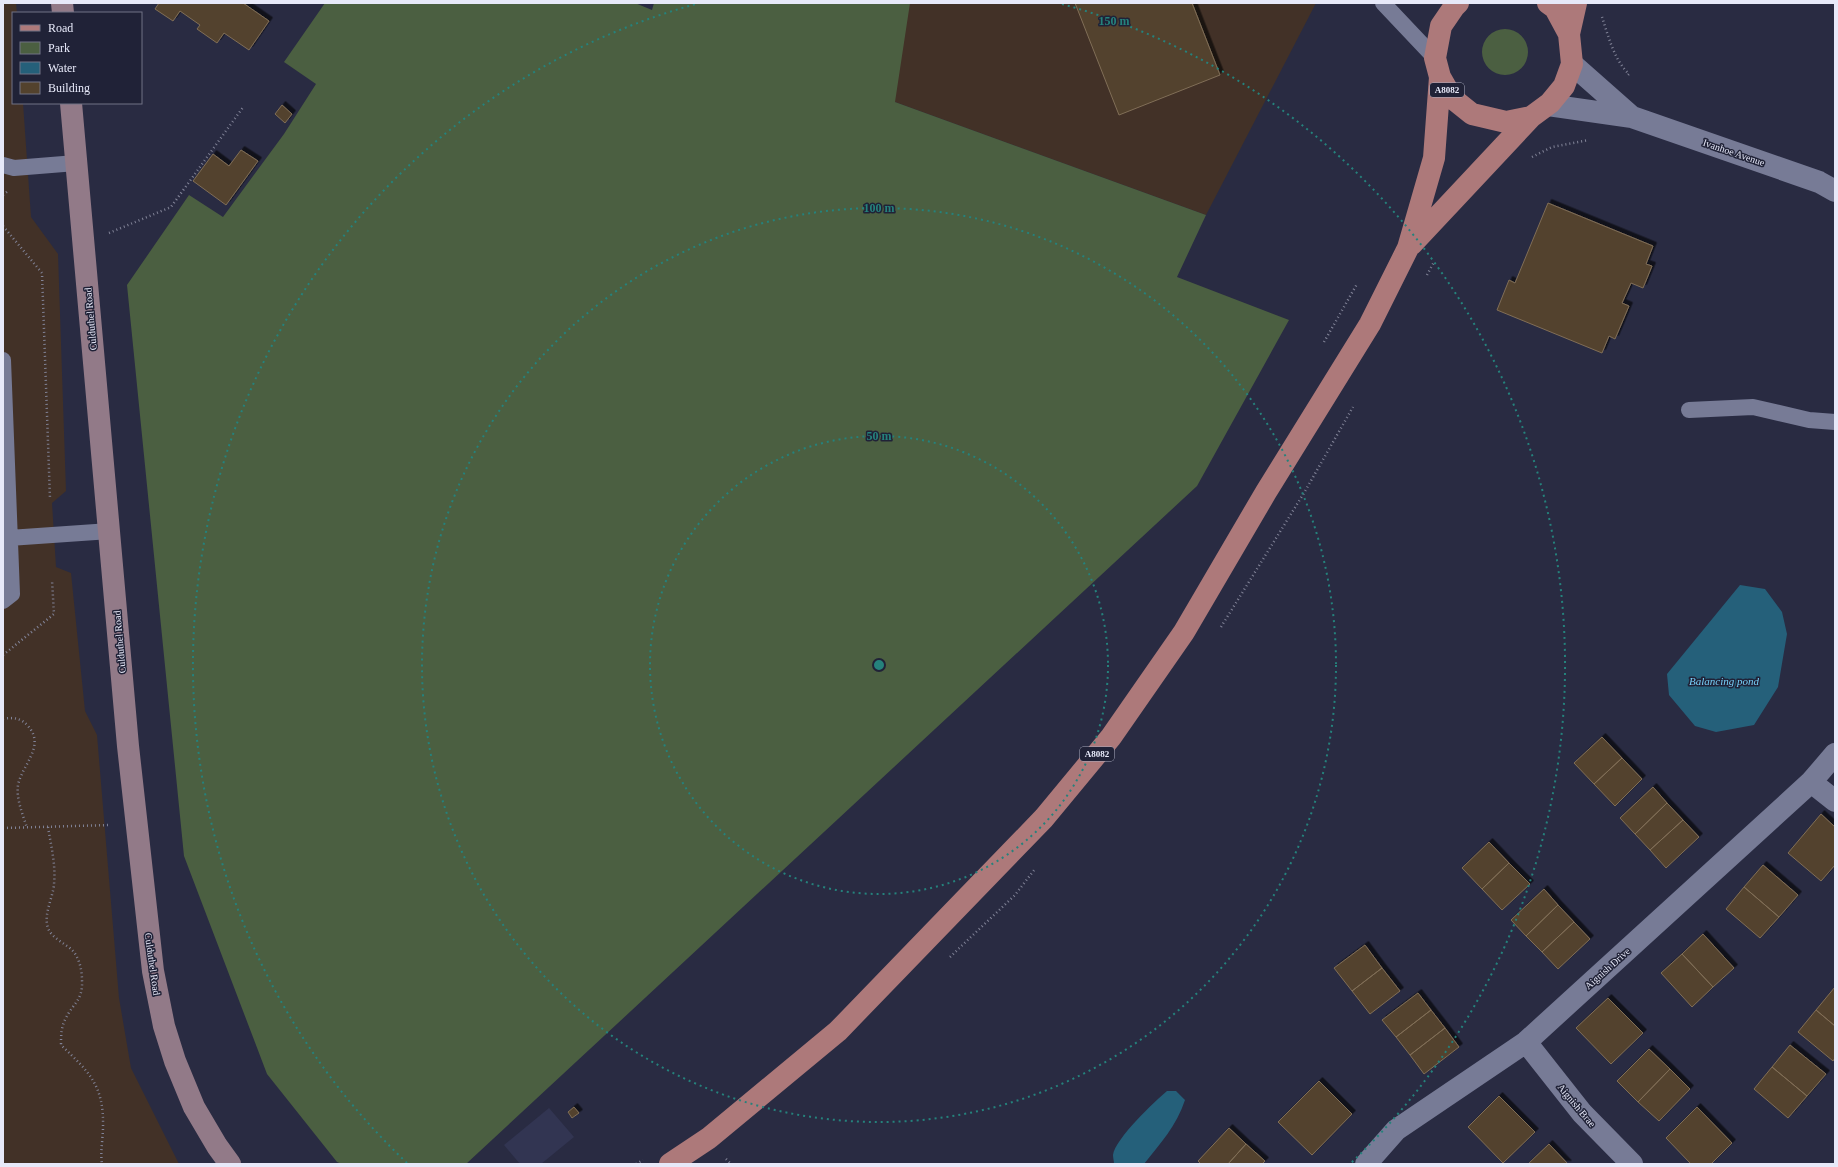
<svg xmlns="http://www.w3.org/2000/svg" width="1838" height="1167" viewBox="0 0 1838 1167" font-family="'Times New Roman',serif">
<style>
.built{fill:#323552}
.education{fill:#423127}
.green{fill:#4b5f41}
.water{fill:#25607a}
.building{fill:#53422d;stroke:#806e57;filter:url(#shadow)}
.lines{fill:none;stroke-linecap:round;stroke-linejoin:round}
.path{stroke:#818397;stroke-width:2.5;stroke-dasharray:1 3;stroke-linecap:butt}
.service{stroke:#777b96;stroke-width:16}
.minor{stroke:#777b96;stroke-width:22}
.secondary{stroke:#927a88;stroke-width:22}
.primary{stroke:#ad797a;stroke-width:22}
.ring{fill:none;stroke:#25827c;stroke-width:2;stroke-dasharray:2 4}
.labels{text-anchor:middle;stroke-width:3;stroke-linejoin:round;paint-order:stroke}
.shield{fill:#202237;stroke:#abadbf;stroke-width:1}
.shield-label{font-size:9px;font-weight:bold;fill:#e7e9f9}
.street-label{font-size:10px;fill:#e7e9f9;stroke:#202237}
.water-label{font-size:11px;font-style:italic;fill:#77d0f9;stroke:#202237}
.centre{fill:#25827c;stroke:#202237;stroke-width:2}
.ring-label{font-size:12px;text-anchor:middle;font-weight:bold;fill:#25827c;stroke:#202237;stroke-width:3;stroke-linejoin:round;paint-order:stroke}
</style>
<defs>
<filter id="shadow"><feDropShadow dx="3.5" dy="-3.5" stdDeviation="0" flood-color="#0009"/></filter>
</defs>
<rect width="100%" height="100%" fill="#292b42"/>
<!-- built -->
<path class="built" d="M549,1108l25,29 -33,27h-21l-16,-19z"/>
<!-- education -->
<path class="education" d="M3,3h13l1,10h-4v90h10l8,114 27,37 8,237 -14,12 4,64 15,6 14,138 12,24 22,263 12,70 48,96h-176z
M654,3h662l-110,212 -311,-113z"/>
<!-- green -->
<path class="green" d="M325,3h310l17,7 2,-7h256l-15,99 311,113 -29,62 112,43 -92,166 -731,678h-124l-5,-2 -70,-88 -83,-218 -57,-571 62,-90 34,22 61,-83 32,-50 -32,-22z
M1482 52a23 23 0 1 1 46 0a23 23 0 1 1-46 0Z"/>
<!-- water -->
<path class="water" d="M1740,585l25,4 17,23 5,22 -9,53 -24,38 -38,7 -21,-6 -26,-31 -2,-21z
M1167,1091h9l9,9c-8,25 -25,44 -41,64h-30c0,-3 -1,-6 -1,-9 2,-16 42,-54 54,-64z"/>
<!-- building -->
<path class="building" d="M159,3h84l26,18 -20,29 -25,-17 -7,10 -20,-14 3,-4 -20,-14 -7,10 -18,-12z
M1075,3h117l28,72 -101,40z
M282,105l10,9 -7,9 -10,-9z
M241,150l17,11 -32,44 -33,-24 20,-27 16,12z
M1548,203l105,43 -7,18 6,2 -9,22 -12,-5 -9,20 7,3 -14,33 -6,-3 -7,17 -105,-43 12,-30 6,3z
M1602,737l20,21 -28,26 -20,-21z
M1622,758l20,21 -27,27 -21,-22z
M1653,787l14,16 -32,31 -15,-16z
M1667,803l16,17 -33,30 -15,-16z
M1821,814l14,13v38l-14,16 -33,-28z
M1683,820l16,17 -33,31 -16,-18z
M1489,842l20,21 -27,26 -20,-21z
M1509,863l21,21 -28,26 -20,-21z
M1763,865l35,30 -19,22 -35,-30z
M1744,887l35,30 -19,21 -34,-29z
M1544,889l14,16 -32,31 -15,-16z
M1558,905l16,17 -32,30 -16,-16z
M1574,922l16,17 -32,30 -16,-17z
M1703,934l31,34 -21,19 -31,-33z
M1365,945l17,23 -30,23 -18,-23z
M1682,954l31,33 -21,20 -31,-34z
M1382,968l18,23 -30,23 -18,-23z
M1835,987v39l-19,-16z
M1418,993l13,17 -35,27 -14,-17z
M1608,998l35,35 -32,31 -35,-36z
M1431,1010l14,18 -35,27 -14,-18z
M1816,1010l19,16v32l-2,3 -35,-29z
M1445,1028l14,19 -35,27 -14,-19z
M1790,1045l36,29 -19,22 -35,-29z
M1649,1049l21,20 -32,33 -21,-21z
M1772,1067l35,29 -19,22 -34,-29z
M1670,1069l20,20 -31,32 -21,-19z
M1319,1081l33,33 -40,41 -34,-33z
M1499,1096l36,36 -32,31 -35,-36z
M574,1107l5,6 -7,5 -4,-6z
M1697,1107l35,36 -21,21h-20l-25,-26z
M1229,1128l17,16 -18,20h-27l-3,-3z
M1246,1144l19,17 -3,3h-34z
M1549,1144l19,20h-40z"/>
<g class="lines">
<!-- path -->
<path class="path" d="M1602,17c6,18 12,43 27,57l-3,3
M1532,157l20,-10 37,-7
M3,195l5,-4
M3,226l39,47 8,226
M109,233l62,-26 73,-101
M1427,275l7,-13
M1324,342l33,-58
M1221,627l83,-134 49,-86
M3,655l51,-41 -2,-34
M3,719c10,-2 18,-1 25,7 18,20 -6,39 -10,59 -2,14 5,30 9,43
M48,827c3,19 8,38 6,57 -1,15 -13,34 -4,48 5,7 15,12 21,17 8,7 11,21 11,31 1,21 -9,23 -16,38 -5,9 -5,17 -5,27 28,27 43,40 42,82 0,12 -3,25 -1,37
M3,828l107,-3
M950,957l65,-62 20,-26
M726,1159l5,5
M636,1164l7,-4"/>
<!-- service -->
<path class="service" d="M1383,3l52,55
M3,165l11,3 62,-5
M3,360l9,234 -9,7
M1689,410l64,-3 56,13 26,2
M9,538l101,-7"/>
<!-- minor -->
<path class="minor" d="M1572,64l60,53
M1548,105l84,12 187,65 16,9
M1811,782l24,19
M1526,1042l56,71 50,51
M1366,1164l30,-34 130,-88 285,-260 24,-28"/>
<!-- secondary -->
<path class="secondary" d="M62,3l1,10
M71,103l57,643 25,225 11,55 11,35 19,46 23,39 13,18"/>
<!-- primary -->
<path class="primary" d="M1458,3l-4,4 -13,19 -6,32 5,19 12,21 20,16 34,8 25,-5
M1548,3l7,5 14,26
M1412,244l119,-127 19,-14 14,-17 8,-22 -3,-30 7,-31
M670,1164l39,-26 129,-107 206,-213 67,-81 73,-105 82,-140 104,-168 38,-76 26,-90 6,-81"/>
</g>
<!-- distance rings -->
<g class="ring">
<circle cx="879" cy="665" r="229"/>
<circle cx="879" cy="665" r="457"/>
<path d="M407 1163A686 686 0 0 1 696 4M1062 4A686 686 0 0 1 1351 1163"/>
</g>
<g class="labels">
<!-- shield labels -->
<g class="shield">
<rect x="1430" y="83" width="34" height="14" rx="3"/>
<rect x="1080" y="747" width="34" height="14" rx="3"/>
</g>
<g class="shield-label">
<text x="1447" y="93">A8082</text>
<text x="1097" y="757">A8082</text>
</g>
<!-- street labels -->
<g class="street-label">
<text transform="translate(1734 152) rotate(19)" y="4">Ivanhoe Avenue</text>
<text transform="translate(90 319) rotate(-95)" y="4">Culduthel Road</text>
<text transform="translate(119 642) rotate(-95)" y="4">Culduthel Road</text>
<text transform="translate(153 964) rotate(82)" y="4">Culduthel Road</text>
<text transform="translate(1607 968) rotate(-42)" y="4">Aignish Drive</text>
<text transform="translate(1577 1105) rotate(50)" y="4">Aignish Brae</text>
</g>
<!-- water labels -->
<g class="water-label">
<text x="1724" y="685">Balancing pond</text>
</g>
</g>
<circle cx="879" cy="665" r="6" class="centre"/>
<g class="ring-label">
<text x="1114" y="25">150 m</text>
<text x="879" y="212">100 m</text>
<text x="879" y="440">50 m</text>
</g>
<!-- border -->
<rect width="1838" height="1167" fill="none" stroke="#e7e9f9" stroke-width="8"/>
<!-- legend -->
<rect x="12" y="12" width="130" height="92" fill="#202237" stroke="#707285"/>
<rect x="20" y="25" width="20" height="6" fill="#ad797a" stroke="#707285"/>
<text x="48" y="32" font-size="12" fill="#e7e9f9">Road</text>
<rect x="20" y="42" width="20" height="12" fill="#4b5f41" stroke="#707285"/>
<text x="48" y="52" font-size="12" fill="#e7e9f9">Park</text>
<rect x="20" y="62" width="20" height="12" fill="#25607a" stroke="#707285"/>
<text x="48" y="72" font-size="12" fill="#e7e9f9">Water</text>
<rect x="20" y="82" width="20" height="12" fill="#53422d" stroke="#707285"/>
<text x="48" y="92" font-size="12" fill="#e7e9f9">Building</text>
</svg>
